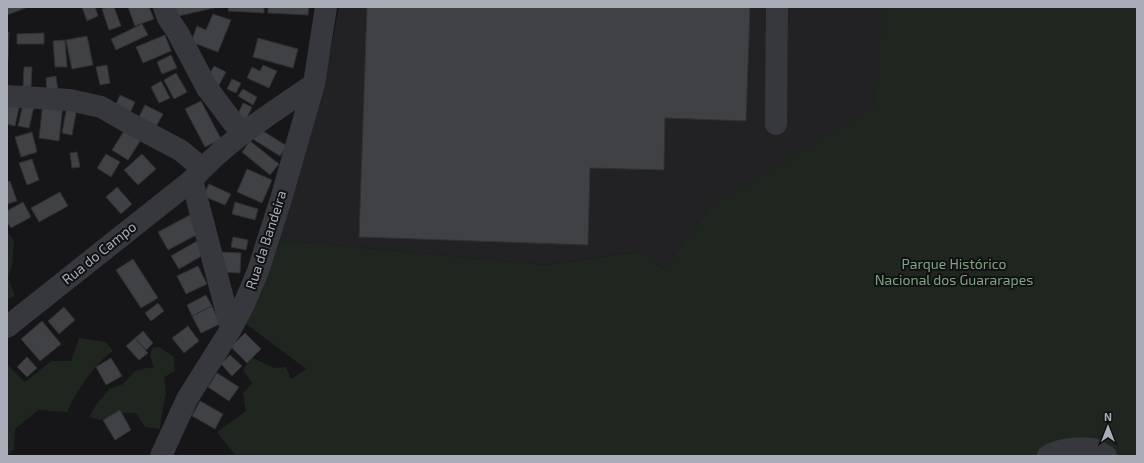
<svg xmlns="http://www.w3.org/2000/svg" width="1144" height="463" viewBox="0 0 1144 463" font-family="'Exo 2',sans-serif">
<style>
.built{fill:#222225}
.green{fill:#1e261f}
.building{fill:#404145;stroke:#303034}
.lines{fill:none;stroke-linecap:round;stroke-linejoin:round}
.minor{stroke:#37383d;stroke-width:22}
.labels{text-anchor:middle;stroke-width:4;stroke-linejoin:round;paint-order:stroke}
.street-label{font-size:14px;fill:#a8adb8;stroke:#111113}
.park-label{font-size:14px;fill:#7fa381;stroke:#111113}
</style>
<rect width="100%" height="100%" fill="#161618"/>
<!-- built -->
<path class="built" d="M339,7h551l-3,114 -176,84 -48,64 -22,-18 -95,14 -275,-26 52,-149z"/>
<!-- green -->
<path class="green" d="M882,7h255v449h-901l-19,-24 29,-21 -3,-18 9,-10 -9,-13 8,-13 23,11 12,-1 5,12 15,-10 -68,-51 33,-79 275,26 96,-14 21,18 48,-64 164,-99z
M7,231l7,10 -2,25 -4,12 7,18 -8,3z
M79,338l27,4 7,9c-20,14 -36,40 -46,61l-29,-2 -23,19 -1,20 -7,7v-92l18,18 26,-21h20z
M159,347l15,10 1,14 -11,6 2,18 -3,12 -3,22 -15,-2 -9,-14h-16l-20,7 -11,-3 7,-12 13,-16 14,-5 12,-13 10,-3h9l-4,-12 2,-8z"/>
<!-- building -->
<path class="building" d="M7,7h21l-21,8z
M82,7h13l3,9 -11,5z
M107,7h7l7,19 -12,4 -7,-21z
M128,7h21l5,12 -19,7z
M172,7h46l-44,10z
M229,7h35v6l-36,-2z
M268,7h41l-1,8 -40,-2z
M367,7h383l-4,114 -81,-3 -1,52 -74,-2 -2,77 -229,-8z
M213,14l18,6 -13,32 -27,-10 6,-16 9,4z
M142,24l6,11 -32,15 -5,-11z
M7,32h2l-1,28h-1z
M44,33v11h-27v-10z
M165,35l6,16 -28,12 -7,-16z
M87,36l6,29 -21,4 -6,-29z
M258,38l40,11 -5,19 -40,-11z
M65,40l2,27h-12l-2,-26z
M171,55l6,13 -15,6 -5,-12z
M107,65l3,18 -10,2 -4,-18z
M263,65l14,6 -8,17 -22,-10 5,-11 8,4z
M214,66l12,6 -8,15 -12,-7z
M24,67h8l-1,20h-8z
M176,73l11,19 -13,7 -10,-19z
M56,76l2,16 -11,1 -1,-15z
M232,79l9,4 -5,10 -9,-4z
M161,81l9,17 -11,5 -8,-16z
M243,89l14,8 -4,8 -15,-9z
M120,95l15,7 -5,11 -15,-6z
M7,100l13,3 -5,23 -8,-2z
M24,100l11,2 -6,26 -11,-2z
M201,101l20,38 -16,8 -20,-38z
M43,102l20,2 -4,37 -20,-3z
M243,103l9,4 -7,15 -9,-4z
M145,105l18,9 -10,18 -17,-9z
M67,106l10,1 -5,28 -10,-2z
M126,128l16,10 -14,22 -16,-10z
M258,128l29,18 -7,10 -29,-18z
M32,132l5,20 -16,5 -6,-20z
M250,141l29,23 -9,11 -28,-23z
M77,152l3,15 -8,1 -2,-15z
M106,154l14,8 -9,15 -14,-9z
M142,154l14,15 -18,16 -14,-15z
M32,159l7,21 -12,5 -8,-22z
M247,169l25,11 -10,23 -25,-11z
M10,181l7,20 -10,3v-22z
M209,184l22,10 -6,11 -22,-9z
M117,187l15,17 -11,10 -15,-17z
M60,192l8,14 -29,16 -8,-14z
M23,202l8,15 -20,11 -4,-6v-11z
M235,202l23,7 -3,11 -23,-6z
M190,215l10,18 -32,17 -10,-18z
M233,237l15,3 -2,10 -15,-3z
M197,241l8,13 -26,15 -8,-13z
M219,252l22,1 -1,20 -21,-1z
M133,259l25,39 -17,10 -25,-38z
M198,266l9,18 -21,10 -9,-18z
M206,295l6,11 -20,10 -5,-11z
M158,303l6,8 -13,10 -6,-8z
M212,306l8,18 -19,9 -9,-17z
M64,307l11,13 -16,14 -11,-13z
M42,321l19,23 -21,17 -19,-22z
M188,326l11,15 -15,12 -12,-15z
M143,331l10,12 -7,7 -11,-12z
M245,333l16,16 -14,14 -16,-16z
M135,338l13,15 -9,7 -13,-14z
M230,355l12,11 -10,10 -11,-12z
M27,357l10,11 -10,9 -10,-10z
M111,358l11,18 -16,9 -10,-18z
M217,373l22,14 -10,14 -21,-14z
M200,401l23,13 -8,15 -23,-13z
M120,410l11,20 -16,10 -12,-20z"/>
<g class="lines">
<!-- minor -->
<path class="minor" d="M164,7l4,11 10,15 29,55 35,46
M7,96l63,4 31,7 30,17 49,26 22,18
M776,124l1,-117
M192,180l39,149
M7,327l185,-147c34,-39 80,-67 122,-96
M161,456l26,-57 44,-70 14,-27 13,-31 23,-72 33,-115 12,-77
M1048,456c11,-7 31,-9 44,-7 4,1 10,5 14,7"/>
</g>
<g class="labels">
<!-- street labels -->
<g class="street-label">
<text transform="translate(266 240) rotate(-72)" y="5">Rua da Bandeira</text>
<text transform="translate(99 253) rotate(-39)" y="5">Rua do Campo</text>
</g>
<!-- park labels -->
<g class="park-label">
<text x="954" y="269">Parque Histórico<tspan x="954" dy="16">Nacional dos Guararapes</tspan></text>
</g>
</g>
<!-- border -->
<rect width="1144" height="463" fill="none" stroke="#a8adb8" stroke-width="16"/>
<!-- north arrow -->
<g transform="translate(1108 427)" stroke="#111113" stroke-width="3" paint-order="stroke">
<path d="M0-3L7 15L0 10L-7 15Z" fill="#a8adb8"/>
<text y="-6" font-size="11" font-weight="bold" text-anchor="middle" fill="#a8adb8">N</text>
</g>
</svg>
